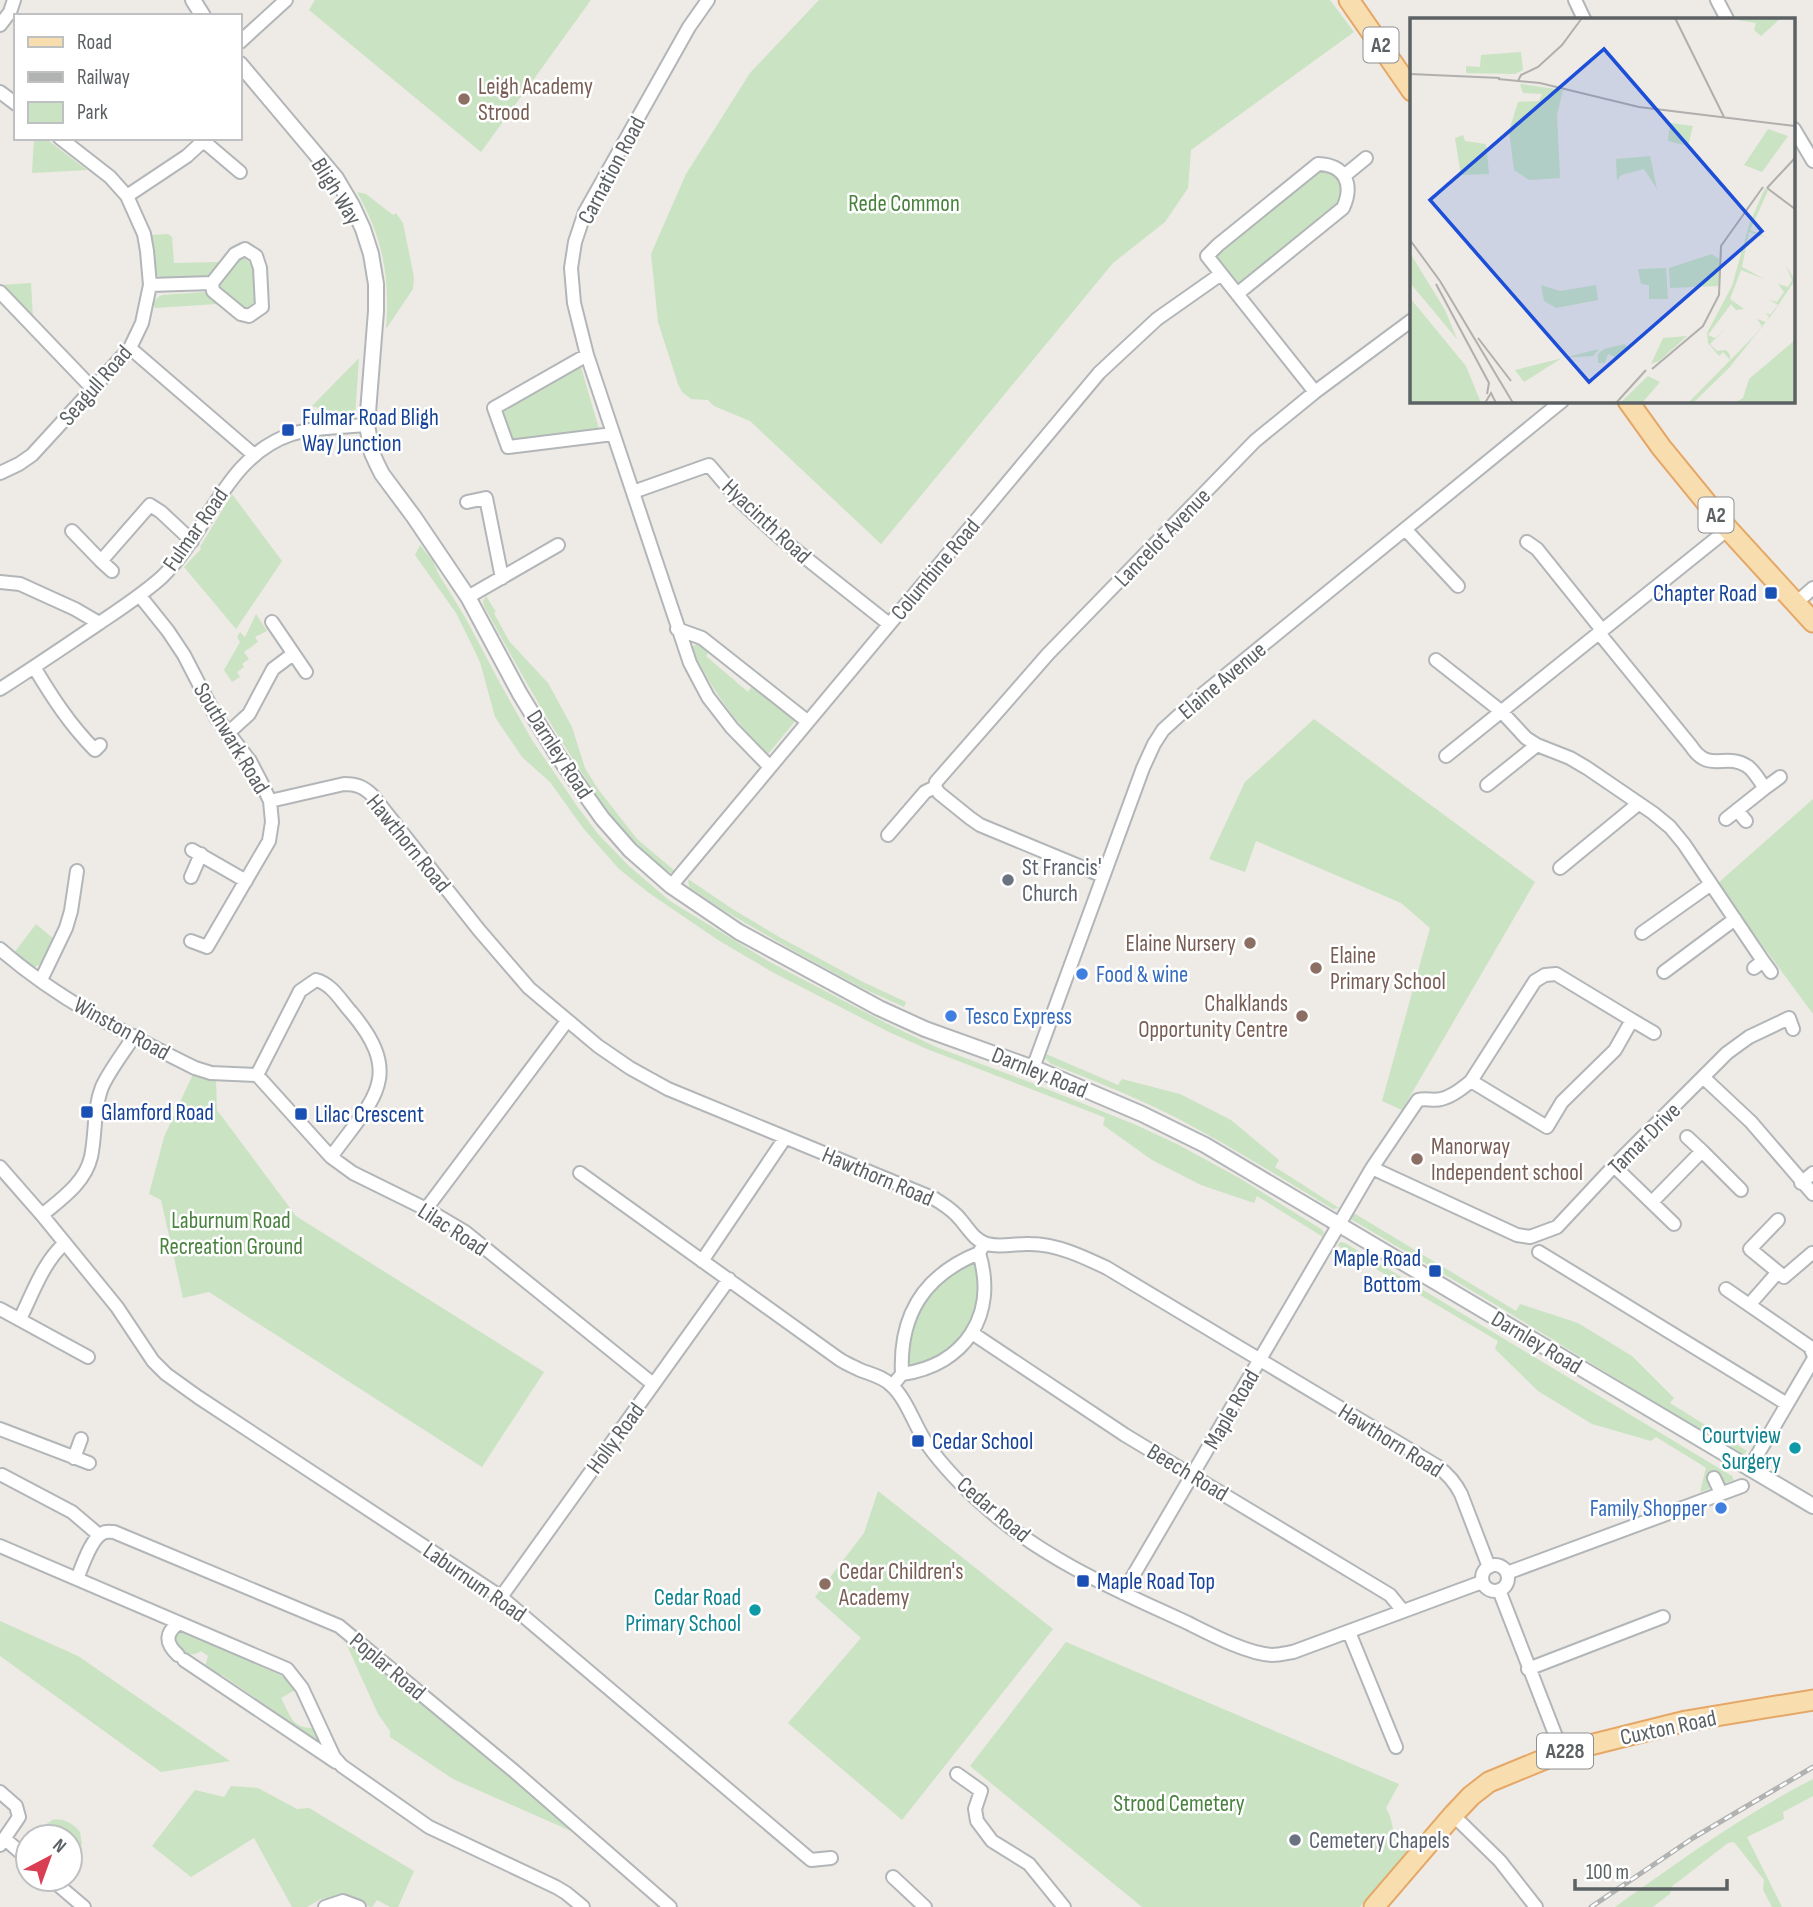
<svg xmlns="http://www.w3.org/2000/svg" width="1813" height="1907" viewBox="0 0 1813 1907" font-family="'Sofia Sans Condensed',sans-serif">
<style>
.green{fill:#cae3c3}
.lines{fill:none;stroke-linecap:round;stroke-linejoin:round}
.minor-casing{stroke:#b2b6b8;stroke-width:16}
.tertiary-casing{stroke:#b2b6b8;stroke-width:18}
.primary-casing{stroke:#e5a766;stroke-width:23}
.minor{stroke:#fff;stroke-width:12}
.tertiary{stroke:#fff;stroke-width:14}
.primary{stroke:#f8ddaf;stroke-width:19}
.rail-casing{stroke:#b1b2b2;stroke-width:5}
.rail{stroke:#fff;stroke-width:2.5;stroke-dasharray:8;stroke-linecap:butt}
.education-dot{fill:#8d6e63;stroke:#fff;stroke-width:2.5}
.transit-dot{fill:#1a4fb4;stroke:#fff;stroke-width:2.5}
.worship-dot{fill:#6b7280;stroke:#fff;stroke-width:2.5}
.shop-dot{fill:#3f7fe0;stroke:#fff;stroke-width:2.5}
.culture-dot{fill:#0f9aa8;stroke:#fff;stroke-width:2.5}
.labels{text-anchor:middle;stroke-width:5;stroke-linejoin:round;paint-order:stroke}
.shield{fill:#fff;stroke:#8d9092;stroke-width:2}
.shield-label{font-size:21px;font-weight:bold;fill:#5c6164}
.education-label{font-size:23px;fill:#785e54;stroke:#fff;text-anchor:start}
.street-label{font-size:23px;fill:#5c6164;stroke:#fff}
.park-label{font-size:23px;fill:#48823d;stroke:#fff}
.transit-label{font-size:23px;fill:#164399;stroke:#fff;text-anchor:start}
.worship-label{font-size:23px;fill:#5b616d;stroke:#fff;text-anchor:start}
.shop-label{font-size:23px;fill:#366cbe;stroke:#fff;text-anchor:start}
.culture-label{font-size:23px;fill:#0d838f;stroke:#fff;text-anchor:end}
.inset-road{fill:none;stroke:#b0afad;stroke-width:2}
.view{fill:#1d4ed8;fill-opacity:0.15;stroke:#1d4ed8;stroke-width:3.5}
.inset-edge{fill:none;stroke:#5c6164;stroke-width:3.5}
</style>
<rect width="100%" height="100%" fill="#eeeae5"/>
<!-- green -->
<path class="green" d="M315,0h276l-110,152 -172,-142z
M819,0h511l24,32 -163,118 -3,38 -23,34 -52,41 -232,281 -131,-123 -36,-15 -6,-6 -17,-1 -9,-7 -4,-8 -20,-62 -7,-68 35,-80 64,-101z
M34,138h11l42,32 -55,3z
M1318,170c21,-1 28,15 21,33l-94,75 2,4 -11,5 -23,-27 1,-8z
M357,192l9,2 27,21 3,-2 7,10 11,54 -1,12 -27,40c4,-54 -3,-90 -29,-137z
M168,234l4,3 2,26 46,-1 -15,17 -41,1 -7,-5 -2,-6 -4,-34z
M238,257c4,1 9,2 11,5 8,8 5,30 6,41l-8,5 -5,-1 -17,-15 -2,2 -3,-3 -4,-11z
M31,283l2,36 -32,-34z
M205,292l12,12 -62,4 -2,-5 5,-6 4,-2z
M359,358l-4,58 -22,5 -3,-10 -18,-5z
M573,367h8l18,62 -6,4 -1,-3 -72,9 -1,2h-9l-9,-32 5,-4 3,2 65,-36z
M232,494l50,67 -46,68 -52,-62 17,-18 -1,-2z
M420,545l13,16 5,12 27,44 36,68 31,55 45,66 21,28 31,32 41,35 98,60 118,62 50,24 96,36 104,42 41,19 64,35 80,50 3,3 -1,5 -66,-41 -3,7 -53,-18 -49,-25 -49,-35 2,-7 -4,-2 -174,-67 -38,-17 -115,-59 -56,-33 -69,-47 -30,-24 -36,-41 -33,-46 -28,-25 -27,-40 -15,-55 -15,-31 -9,-18 -41,-58z
M486,596l10,16 -2,1 15,28 39,42 24,44 13,41 13,21 39,50 38,32 -4,2c-12,-5 -20,-15 -29,-23 -24,-22 -42,-50 -60,-77 -36,-54 -67,-110 -98,-167l-1,-5z
M256,614l11,17 -12,6 3,5 -14,10 5,7 -7,5 2,3 -7,5 3,5 -8,5 -8,-12 16,-28 -3,-5 3,-5 5,5z
M698,643l6,2 6,5 -4,6 42,36 4,-6 44,34 -28,34c-36,-35 -54,-62 -77,-106z
M1314,719l221,163 -133,228 -20,-9 48,-173 -29,-25 -145,-62 -11,31 -36,-13 36,-77z
M1813,799v215l-96,-130z
M688,879l46,31 47,28 80,43 45,21 -2,5 -42,-19 -68,-37 -71,-41 -34,-23z
M36,924l19,16 -12,23 -10,5 -19,-15z
M1046,1054l72,31 4,-6 58,15 51,26 48,40 -4,7 64,41 -6,1c-52,-31 -104,-64 -158,-92 -40,-20 -82,-37 -124,-53l-6,-6z
M193,1074l23,6 1,30 79,106 248,156 -62,95 -273,-175 -26,6 -22,-98 -12,-6 15,-57z
M1352,1212l164,99 4,-7 58,19 54,33 42,42 -4,5 77,48 -5,5 -236,-145 -157,-93z
M1340,1242l5,1 387,233 2,4 -11,4 -14,-6v11l-9,3 6,-24 -6,-4 -44,-27 -5,4 -59,-17 -54,-33 -43,-42 3,-8 -156,-92 -4,-4z
M976,1258l5,27 -6,31 -17,27 -25,19 -28,7 1,-33 26,-50z
M878,1491l175,138 -151,191 -114,-97 73,-85 -46,-41 49,-64z
M0,1621l78,35 152,105 -69,11 -161,-116z
M181,1629l20,7 -1,3 87,39 8,12 -14,8c9,16 10,30 31,30l11,21 -17,-11 -3,-7 -81,-56 -6,1 -11,-9 3,-11 -7,-5c-11,8 -18,0 -28,-7l2,-11z
M345,1641l62,51 10,5 99,81 64,57 -127,-56 -63,-42v-6l-12,-17z
M1066,1642l333,142 -13,24 4,8 5,21 15,13 -50,57h-218l-172,-141z
M1813,1779v17l-30,16 1,7 -37,18 35,70h-10l-9,-17 1,-10 -30,-38 -6,1 -58,45 1,5 -18,14h-38c64,-46 128,-92 198,-128z
M231,1786l27,2 39,21 12,-1 105,63 -16,36h-8l-13,-7 -5,7h-2c-9,-4 -20,-12 -30,-12 -6,0 -12,4 -19,4l-14,8h-15l-38,-69 -63,39 -39,-31 43,-56 29,7z
M52,1820c11,-2 21,3 28,12l2,12 -7,12 -5,2v-21h-31l2,-9z"/>
<g class="lines">
<!-- minor casing -->
<g class="minor-casing">
<path id="minor" d="M708,0l-19,27 -104,185 -10,30 -4,26 3,35 13,52 103,308 18,34 24,31 38,39
M1575,0l9,19
M1717,0l10,19
M0,25l10,-13 4,-12
M240,42l46,-42
M0,92l16,12
M1794,129l19,32
M1344,176l22,-18
M127,196l60,-40 14,-13 6,1 33,28
M150,285l62,-2 23,-29 10,-5 11,7 4,12 2,39 -13,9 -8,-2 -28,-23 -1,-8
M0,292l93,97
M1237,294l106,-86c11,-24 2,-43 -25,-44l-100,81 -11,11 108,136
M130,348l124,107
M587,355l-93,53 14,39 105,-13
M0,473l19,-9 13,-9 98,-107 12,-25 8,-38 -3,-34 -3,-17 -17,-38 -17,-19 -50,-39
M633,492l76,-27 29,34 40,37 111,88
M467,502l19,-4 16,80
M1405,529l53,57
M72,531l29,30 49,-56 11,7 31,29
M1527,542l10,7 65,81
M101,561l11,10
M0,582l20,2 55,25 24,14
M140,596l28,35 16,24 32,62 34,44 11,21 9,19 2,21 -3,19 -62,106 -16,-6
M468,597l90,-52
M1796,603l17,-15
M272,622l34,50
M677,629l25,9 105,83
M1599,633l92,113c18,28 34,6 56,20 7,4 13,16 18,22l-39,31
M1436,660l66,52 24,26 11,7 33,13 17,10 66,45 17,14 14,17 79,117 -9,7
M34,667c18,30 36,58 61,83l5,-5
M0,689c33,-21 65,-43 98,-65 22,-15 44,-29 64,-47 47,-46 63,-121 130,-143 24,-7 50,-7 75,-9
M227,734l22,-20 24,-45 20,-15
M1446,756l282,-227
M1487,785l50,-40
M1765,788l15,-11
M270,801l74,-17c13,0 20,3 29,12l106,134 50,58 69,58 32,22 38,21 267,110c9,6 18,11 25,20 8,9 15,22 27,25 14,4 29,-1 43,0 27,0 54,13 77,24l330,198c11,8 18,16 24,28l28,73
M1737,810l9,11
M888,835l37,-43 10,-5
M192,850l54,31
M1560,868l78,-64
M1103,876l-123,-51 -10,-7 -31,-25 -4,-6 1,-5 112,-128 207,-213 60,-49 97,-72
M191,877l10,-23
M671,886l428,-513 58,-54 64,-45
M1642,933l69,-49
M0,949c57,50 128,86 195,119l16,5 46,2
M1763,961l8,11
M1664,972l71,-53
M41,980l25,-52 5,-17 6,-40
M1632,1020l22,13
M1033,1068l110,-300 11,-24 9,-14 35,-32 364,-297
M257,1075l74,82 22,16 73,36 39,23 188,152
M257,1075l43,-84 16,-11c16,4 25,21 35,32 55,65 21,88 -20,145
M1704,1078l47,44 62,72
M1687,1137l15,14
M1614,1166l60,58
M0,1167l42,48 75,92 36,54 13,13 32,23 303,200 310,263 20,-2
M1372,1168l145,67 13,2 27,-10 57,-61 113,-113 22,-16 40,-19 4,11
M580,1173l259,186c6,4 13,7 19,10 11,5 24,7 33,16 16,14 24,42 36,59 17,24 40,47 62,66 58,51 130,81 199,113 22,11 60,31 84,32 7,0 15,-2 21,-3l189,-70
M1801,1183l12,-10
M1652,1202l50,-51 39,39
M426,1209l141,-188
M42,1215c19,-16 43,-32 49,-58 5,-23 2,-47 11,-70 7,-16 22,-35 32,-51
M1778,1220l-28,29 34,28 28,-24
M1539,1252l248,152
M702,1261l83,-123
M1726,1289l84,58 3,7
M1749,1305l29,-33
M0,1309l88,48
M20,1319c12,-24 23,-57 45,-76
M972,1333l153,102 265,160 13,16
M902,1374c63,-9 96,-59 77,-121
M892,1386l10,-12c-3,-59 22,-99 77,-121l5,-9
M0,1429l89,34
M74,1458l7,-19
M1749,1469l64,-109
M2,1475l70,37 27,23
M1714,1478l7,15
M0,1546l287,123 15,19 32,69 8,9 87,61 127,60 10,6 17,14
M1482 1578a13 13 0 1 1 26 0a13 13 0 1 1-26 0Z
M1507,1573l235,-87
M77,1579c5,-12 14,-41 26,-46 3,-2 7,-1 11,-1l225,94 175,145 156,136
M1499,1590l63,162
M1123,1593l249,-425 46,-68c8,-2 16,1 23,-1 10,-2 23,-12 30,-18l64,-100 10,-6 11,-1 76,46 -17,30 -53,52 -15,25 -76,-46
M501,1597l228,-318
M1349,1632l47,115
M178,1655c-13,-12 -13,-22 1,-32
M184,1660l152,102
M1528,1669l135,-52
M957,1774l24,17 -6,18 2,12 15,20 37,23 35,43
M0,1792l16,14 3,11 -19,28
M1453,1815l47,46 36,46
M5,1839l23,20
M893,1877l32,30
M51,1879l33,28
M325,1907l18,-6 16,6"/>
</g>
<!-- tertiary casing -->
<g class="tertiary-casing">
<path id="tertiary" d="M193,0l10,16
M240,64l96,114 16,27 11,24 8,25 5,30v27l-9,114 5,28 5,11 5,10 32,43 54,80 52,97 38,62 44,62 28,32 41,36 68,46 140,76 46,21 114,41 103,44 63,31 608,361"/>
</g>
<!-- primary casing -->
<g class="primary-casing">
<path id="primary" d="M1349,0l63,91
M1628,401l33,46 67,82 85,93
M1374,1907l79,-92 18,-19 18,-14 73,-30 124,-31 127,-21"/>
</g>
<!-- minor -->
<use href="#minor" class="minor"/>
<!-- tertiary -->
<use href="#tertiary" class="tertiary"/>
<!-- primary -->
<use href="#primary" class="primary"/>
<!-- rail casing -->
<g class="rail-casing">
<path id="rail" d="M1591,1907l102,-69 120,-71"/>
</g>
<!-- rail -->
<use href="#rail" class="rail"/>
</g>
<!-- markers -->
<g class="education-dot">
<circle cx="464" cy="99" r="7"/>
<circle cx="1250" cy="943" r="7"/>
<circle cx="1316" cy="968" r="7"/>
<circle cx="1302" cy="1016" r="7"/>
<circle cx="1417" cy="1159" r="7"/>
<circle cx="825" cy="1584" r="7"/>
</g>
<g class="transit-dot">
<rect x="281" y="423" width="14" height="14" rx="3.5"/>
<rect x="1764" y="586" width="14" height="14" rx="3.5"/>
<rect x="80" y="1105" width="14" height="14" rx="3.5"/>
<rect x="294" y="1107" width="14" height="14" rx="3.5"/>
<rect x="1428" y="1264" width="14" height="14" rx="3.5"/>
<rect x="911" y="1434" width="14" height="14" rx="3.5"/>
<rect x="1076" y="1574" width="14" height="14" rx="3.5"/>
</g>
<g class="worship-dot">
<circle cx="1008" cy="880" r="7"/>
<circle cx="1295" cy="1840" r="7"/>
</g>
<g class="shop-dot">
<circle cx="1082" cy="974" r="7"/>
<circle cx="951" cy="1016" r="7"/>
<circle cx="1721" cy="1508" r="7"/>
</g>
<g class="culture-dot">
<circle cx="1795" cy="1448" r="7"/>
<circle cx="755" cy="1610" r="7"/>
</g>
<g class="labels">
<!-- shield labels -->
<g class="shield">
<rect x="1363.5" y="27.5" width="35" height="35" rx="5"/>
<rect x="1698.5" y="497.5" width="35" height="35" rx="5"/>
<rect x="1537" y="1733.5" width="56" height="35" rx="5"/>
</g>
<g class="shield-label">
<text x="1381" y="52">A2</text>
<text x="1716" y="522">A2</text>
<text x="1565" y="1758">A228</text>
</g>
<!-- education labels -->
<g class="education-label">
<text x="478" y="94">Leigh Academy<tspan x="478" dy="26">Strood</tspan></text>
<text x="1236" y="951" text-anchor="end">Elaine Nursery</text>
<text x="1330" y="963">Elaine<tspan x="1330" dy="26">Primary School</tspan></text>
<text x="1288" y="1011" text-anchor="end">Chalklands<tspan x="1288" dy="26">Opportunity Centre</tspan></text>
<text x="1431" y="1154">Manorway<tspan x="1431" dy="26">Independent school</tspan></text>
<text x="839" y="1579">Cedar Children's<tspan x="839" dy="26">Academy</tspan></text>
</g>
<!-- street labels -->
<g class="street-label">
<text transform="translate(611 170) rotate(-62)" y="8">Carnation Road</text>
<text transform="translate(337 191) rotate(58)" y="8">Bligh Way</text>
<text transform="translate(95 385) rotate(-49)" y="8">Seagull Road</text>
<text transform="translate(767 521) rotate(43)" y="8">Hyacinth Road</text>
<text transform="translate(195 529) rotate(-55)" y="8">Fulmar Road</text>
<text transform="translate(1162 537) rotate(-46)" y="8">Lancelot Avenue</text>
<text transform="translate(935 569) rotate(-50)" y="8">Columbine Road</text>
<text transform="translate(1222 680) rotate(-40)" y="8">Elaine Avenue</text>
<text transform="translate(232 738) rotate(59)" y="8">Southwark Road</text>
<text transform="translate(560 754) rotate(57)" y="8">Darnley Road</text>
<text transform="translate(409 843) rotate(51)" y="8">Hawthorn Road</text>
<text transform="translate(122 1028) rotate(29)" y="8">Winston Road</text>
<text transform="translate(1040 1072) rotate(22)" y="8">Darnley Road</text>
<text transform="translate(1644 1138) rotate(-45)" y="8">Tamar Drive</text>
<text transform="translate(878 1176) rotate(23)" y="8">Hawthorn Road</text>
<text transform="translate(453 1229) rotate(33)" y="8">Lilac Road</text>
<text transform="translate(1537 1342) rotate(31)" y="8">Darnley Road</text>
<text transform="translate(1231 1409) rotate(-60)" y="8">Maple Road</text>
<text transform="translate(615 1438) rotate(-54)" y="8">Holly Road</text>
<text transform="translate(1391 1440) rotate(32)" y="8">Hawthorn Road</text>
<text transform="translate(1188 1472) rotate(31)" y="8">Beech Road</text>
<text transform="translate(994 1509) rotate(40)" y="8">Cedar Road</text>
<text transform="translate(475 1582) rotate(35)" y="8">Laburnum Road</text>
<text transform="translate(388 1666) rotate(40)" y="8">Poplar Road</text>
<text transform="translate(1668 1727) rotate(-12)" y="8">Cuxton Road</text>
</g>
<!-- park labels -->
<g class="park-label">
<text x="904" y="211">Rede Common</text>
<text x="231" y="1228">Laburnum Road<tspan x="231" dy="26">Recreation Ground</tspan></text>
<text x="1179" y="1811">Strood Cemetery</text>
</g>
<!-- transit labels -->
<g class="transit-label">
<text x="302" y="425">Fulmar Road Bligh<tspan x="302" dy="26">Way Junction</tspan></text>
<text x="1757" y="601" text-anchor="end">Chapter Road</text>
<text x="101" y="1120">Glamford Road</text>
<text x="315" y="1122">Lilac Crescent</text>
<text x="1421" y="1266" text-anchor="end">Maple Road<tspan x="1421" dy="26">Bottom</tspan></text>
<text x="932" y="1449">Cedar School</text>
<text x="1097" y="1589">Maple Road Top</text>
</g>
<!-- worship labels -->
<g class="worship-label">
<text x="1022" y="875">St Francis'<tspan x="1022" dy="26">Church</tspan></text>
<text x="1309" y="1848">Cemetery Chapels</text>
</g>
<!-- shop labels -->
<g class="shop-label">
<text x="1096" y="982">Food &amp; wine</text>
<text x="965" y="1024">Tesco Express</text>
<text x="1707" y="1516" text-anchor="end">Family Shopper</text>
</g>
<!-- culture labels -->
<g class="culture-label">
<text x="1781" y="1443">Courtview<tspan x="1781" dy="26">Surgery</tspan></text>
<text x="741" y="1605">Cedar Road<tspan x="741" dy="26">Primary School</tspan></text>
</g>
</g>
<!-- overview -->
<g transform="translate(1410 18)">
<rect width="385" height="385" fill="#eeeae5"/>
<path d="M371,0l-20,18 -7,-6 2,-7 -24,-4zM111,34l2,18 -8,4 -49,-1v-7l14,1 1,-12zM110,66l43,6 -6,25 3,63 -31,2 -15,-10 -5,-39 9,-29 21,-1 3,-7 -19,-1zM260,105l23,3 -5,20 -20,-5zM358,111l20,7 -26,36 -18,-7zM53,117l2,6 21,3 3,30 -28,1 -6,-37zM240,138l7,33 -13,-20 -23,6 -4,6 -1,-22zM355,170l3,3 -18,39 18,8 -19,-6 -7,35 22,12 -23,-9 -11,29 14,10 -8,1 -5,-6 -23,31 7,3 11,-10 -16,16 7,7 9,-1 4,5v5l-7,-8 -4,4 -11,-13 -1,-10 25,-47 17,-61zM0,235l35,57 12,29 -47,-56zM302,236l7,5v27l-49,2 -1,-20zM376,248l9,14 -22,33 -44,55 -36,35h-5l66,-67 8,-10 -5,-7 9,3 3,-5 -4,-4 5,2 8,-10 -8,-5 7,2 7,-10 -6,-8 10,3 4,-7zM256,250l2,31h-19v-14l-8,-1 -3,-15zM131,267l19,6 36,-6 2,15 -42,8 -12,-7zM0,280l56,68 15,37h-71zM277,318l-28,25 -8,3 12,-26zM385,322v63h-60l8,-5 6,-19zM215,326l2,5 -9,9 -10,-4 -3,9h-7v-9l6,-5zM189,331l-6,7 -31,2 -38,24 -9,-12zM238,358l12,6 -18,21h-22z" fill="#cae3c3"/>
<path class="inset-road" d="M265,0l49,99M0,56l90,4M88,61l42,4 99,24 156,19M108,63l3,-6 17,-8 24,-22 20,-27M357,170l28,-30M357,170l28,21M0,222l30,41 73,122M26,266l53,99 -2,11M68,320l33,43M242,351l51,-43 16,-31 2,-49 42,-59M75,385l6,-10 5,10M206,385l30,-33"/>
<path class="view" d="M194,31l158,182 -173,151 -159,-182z"/>
<rect width="385" height="385" class="inset-edge"/>
</g>
<!-- legend -->
<rect x="14" y="14" width="228" height="126" fill="#ffffff" stroke="#bec0c1" stroke-width="2"/>
<rect x="28" y="37" width="35" height="10" fill="#f8ddaf" stroke="#bec0c1" stroke-width="2"/>
<text x="77" y="49" font-size="21" fill="#5c6164">Road</text>
<rect x="28" y="72" width="35" height="10" fill="#b1b2b2" stroke="#bec0c1" stroke-width="2"/>
<text x="77" y="84" font-size="21" fill="#5c6164">Railway</text>
<rect x="28" y="102" width="35" height="21" fill="#cae3c3" stroke="#bec0c1" stroke-width="2"/>
<text x="77" y="119" font-size="21" fill="#5c6164">Park</text>
<!-- north arrow -->
<g transform="translate(49 1858) rotate(41)"><circle r="33" fill="#ffffff" stroke="#bec0c1" stroke-width="2"/>
<path d="M0-5L12 26L0 18L-12 26Z" fill="#da3e52"/>
<text y="-10" font-size="19" font-weight="bold" text-anchor="middle" fill="#5c6164">N</text>
</g>
<!-- scale -->
<path d="M1575 1879v10h152v-10" fill="none" stroke="#5c6164" stroke-width="3.5"/>
<text x="1586" y="1879" font-size="21" fill="#5c6164" stroke="#ffffff" stroke-width="5" paint-order="stroke">100 m</text>
</svg>
